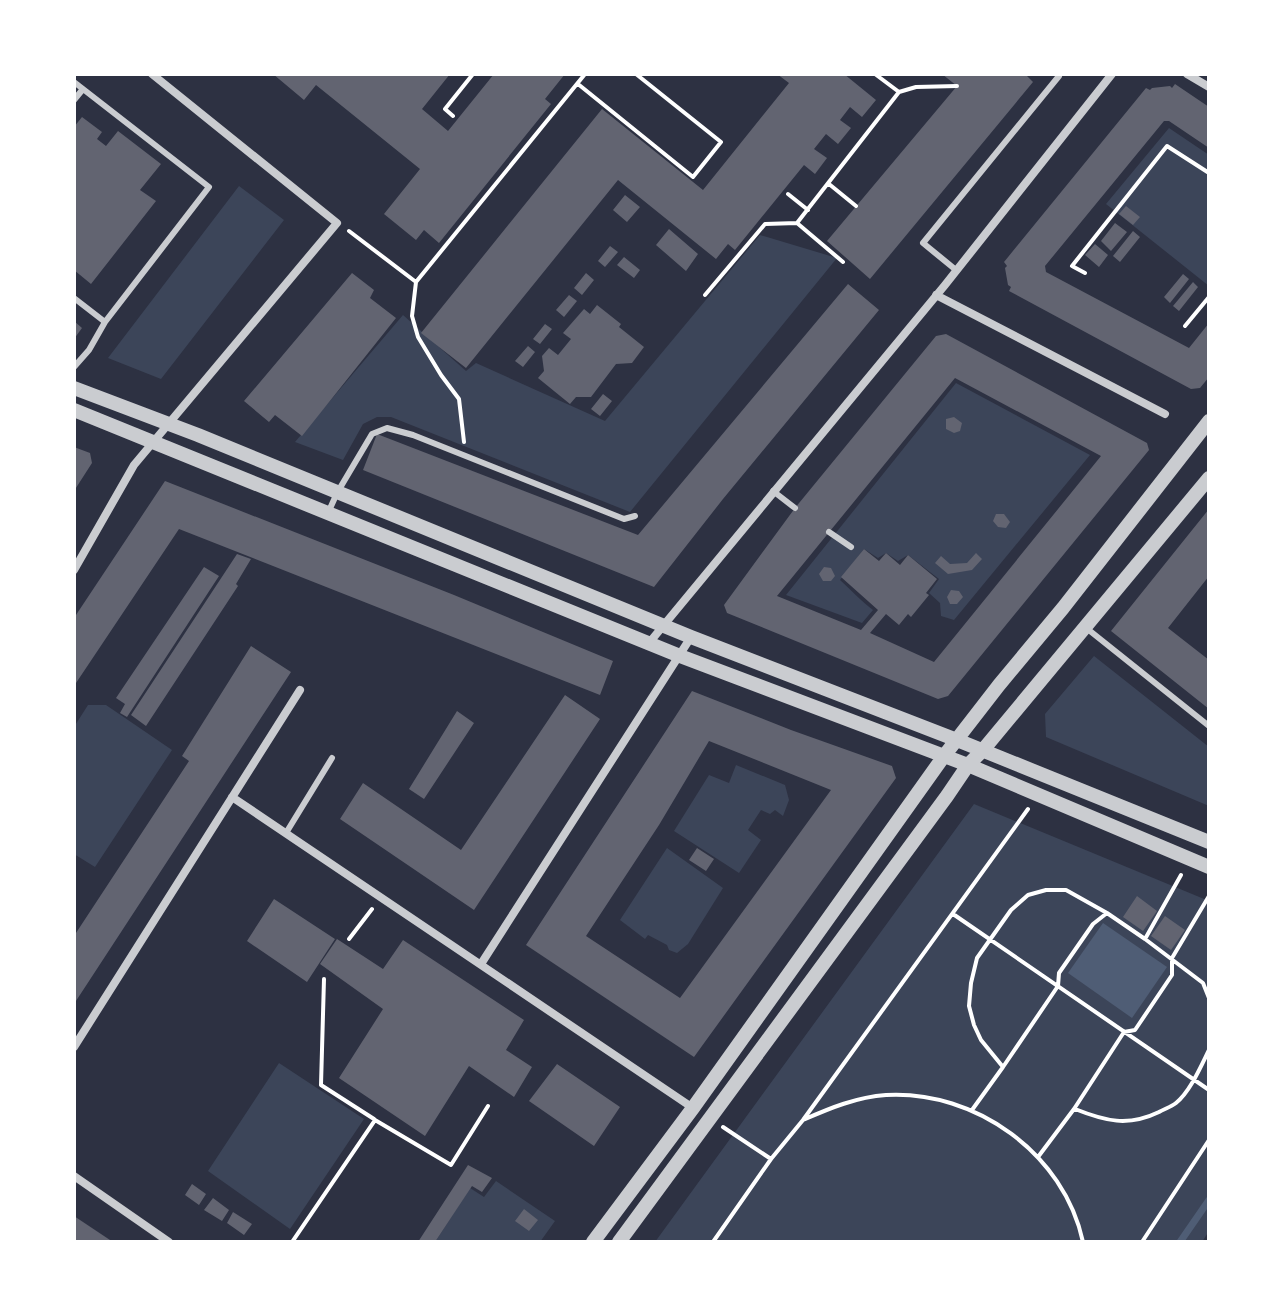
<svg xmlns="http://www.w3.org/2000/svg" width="1283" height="1316" viewBox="0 0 1283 1316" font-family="Commissioner,sans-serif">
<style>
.green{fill:#3c4559}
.water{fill:#4f5d75}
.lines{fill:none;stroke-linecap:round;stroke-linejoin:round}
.stream{stroke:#4f5d75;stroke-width:7}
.building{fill:#626471;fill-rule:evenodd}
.path{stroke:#fff;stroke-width:4}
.service{stroke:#caccd0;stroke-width:6}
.minor{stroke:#caccd0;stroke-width:8}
.tertiary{stroke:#caccd0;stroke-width:14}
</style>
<rect width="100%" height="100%" fill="#2d3142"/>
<!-- green -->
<path class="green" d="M1169,128l40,27v131l-103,-82z
M239,186l45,34 -123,159 -53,-21z
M760,235l77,23 -207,254 -239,-95h-14l-14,7 -20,36 -48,-18 108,-127 63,56 10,-8 129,58z
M956,383l134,72 -136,165 -13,-4 -1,-13 -11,-10 10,-14 -31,-24 -10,6 -12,-8 -8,5 -14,-9 -24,31c11,10 20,20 33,30l-11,13 -76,-28z
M1094,656l115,91v59l-163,-69 -1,-23z
M88,705h18l66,45 -77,117 -21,-13v-127z
M736,765l49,20 4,15 -6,16 -8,-6 -5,4 -9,-4 -13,20 13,10 -22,33 -65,-42 35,-56 20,8z
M974,804l235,97v330l-7,11h-547z
M667,848l56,40 -35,56 -11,9 -8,-3 -2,-5 -19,-10 -3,4 -25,-19z
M279,1063l85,56 -74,110 -82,-58z
M496,1181l59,40 -15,21h-105l35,-54 14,9z"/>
<!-- water -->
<path class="water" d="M1103,923l64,44 -35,51 -64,-45z"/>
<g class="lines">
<!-- stream -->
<path class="stream" d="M1180,1242l29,-42"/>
</g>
<!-- building -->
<path class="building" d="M273,74h177l-28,35 26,22 46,-57h71l-20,25 6,5 -112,139 -15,-13 -8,10 -32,-26 36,-45 -104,-84 -12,15z
M777,74h67l32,26 -14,17 -12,-10 -10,13 11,8 -13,16 -12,-10 -12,15 13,9 -12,16 -11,-9 -69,85 -7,-6 -12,15 -98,-79 -152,188 -45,-35 181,-224 101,81 86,-107z
M942,74h83l8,8 -163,197 -43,-38 130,-155z
M1175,84l34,23v41l-40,-27h-5l-119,145 1,6 143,76 20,-25v54l-9,11 -9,1 -182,-98 2,-4 -3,-2 -3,-17 2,-2 -3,-4 142,-174 4,2 2,-2 18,-2 2,2z
M82,117l20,15 -5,7 9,7 12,-15 43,33 -21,26 16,11 -65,83 -17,-14v-143z
M625,195l15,12 -13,15 -14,-12z
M1126,206l14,11 -7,8 -14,-11z
M1115,223l12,9 -16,19 -10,-10z
M669,229l29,25 -12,17 -30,-26z
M1133,231l7,6 -20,25 -7,-6z
M1095,244l13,11 -9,12 -14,-12z
M610,246l8,6 -13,15 -7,-6z
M624,257l16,13 -6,8 -17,-13z
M352,273l22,17 -4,8 26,20 -94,118 -27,-21 -6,7 -25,-21z
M586,273l8,7 -12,15 -8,-7z
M1183,274l6,5 -19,24 -6,-6z
M1193,282l5,5 -19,24 -6,-5z
M848,284l31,26 -156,189 -69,88 -291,-117 14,-36 261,101z
M569,295l8,6 -13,16 -8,-7z
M597,305l24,19 -2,3 25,20 -12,16 -16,1 -25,33h-15l-6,7 -32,-26 6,-7 -2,-15 7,-8 9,7 13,-16 -8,-6 21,-24 6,5z
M74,321l8,7 -8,11z
M545,324l7,5 -12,15 -7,-5z
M946,334l201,109 2,7 -201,246 -10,3 -211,-86 -3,-8 71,-97 141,-172zM955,378l146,78 -167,206 -64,-29 16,-19 13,11 9,-11 3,3 18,-22 -3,-2 11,-14 -29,-24 -8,10 -14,-12 -7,8 -15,-12 -23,28 37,33 -17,20 -84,-34z
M528,346l7,6 -12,15 -8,-6z
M603,394l9,7 -12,15 -9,-7z
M954,417l8,6 -2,8 -6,2 -8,-4v-10z
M74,447l16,6 2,10 -18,28z
M165,481l289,114 159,66 -13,34 -421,-166 -105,157v-68z
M1209,509v67l-41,52 41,32v49l-98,-78z
M996,514h8l6,8 -4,6 -8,-1 -5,-6z
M976,553l6,6 -10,11 -24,4 -13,-11 6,-7 9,8 17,-1z
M237,554l14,5 -15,25 2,2 -92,140 -15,-11z
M204,567l15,9 -92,141 -7,-4 5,-9 -9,-6z
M824,567l7,1 4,8 -4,5h-8l-4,-7z
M951,590l8,1 4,6 -6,7h-7l-3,-7z
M251,646l40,26 -217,332v-68l115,-175 -7,-5z
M692,691l99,39 101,36 4,12 -202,279 -168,-112zM709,741l122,49 -151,208 -94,-62 73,-111z
M565,695l35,24 -126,191 -134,-91 23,-36 98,67z
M457,711l17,12 -50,76 -15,-10z
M697,848l17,11 -8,12 -17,-11z
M1137,896l20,15 -14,20 -20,-14z
M274,899l61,40 -28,43 -60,-41z
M1165,916l20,14 -14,20 -20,-14z
M337,939l46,30 20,-29 121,80 -18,30 26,17 -18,30 -45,-31 -44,70 -86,-58 44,-69 -63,-45z
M557,1064l63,43 -26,39 -65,-45z
M468,1165l24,13 -10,14 -10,-6 -37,56h-17z
M192,1184l14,10 -7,11 -14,-10z
M213,1198l16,12 -7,11 -18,-11z
M524,1209l14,11 -9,11 -14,-10z
M233,1212l19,12 -8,11 -17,-12z
M74,1216l39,26h-39z"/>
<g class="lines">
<!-- path -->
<path class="path" d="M578,84l115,93 28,-35 -85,-68
M899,92l17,-5 41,-1
M453,116l-8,-7 28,-35
M829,184l27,22
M788,194l20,16
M797,223l46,39
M349,231l67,51 169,-208
M1085,273l-13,-7 95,-120 42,27
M416,282l-4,34 6,21 23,38 18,24 5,43
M705,295l60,-71 32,-1 102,-131 -24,-18
M1185,326l24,-29
M953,914l256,176
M349,939l23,-30
M1145,939l36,-64
M324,979l-3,106 53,34
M1003,1067l-22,-27 -7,-15 -5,-19 2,-23 6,-25 34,-48 17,-15 18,-5h20l41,23 38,26 58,44 6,15
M1075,1109c30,12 53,18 84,3 5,-3 12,-5 17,-9 14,-11 25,-37 33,-53
M972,1110l31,-43 55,-81 1,-13 34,-49 14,-11
M803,1120c27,-12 54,-23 83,-25 90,-5 178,59 197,147
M723,1127l48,32
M1038,1157l36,-48 50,-77 11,-2 37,-55v-17l37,-62
M292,1242l83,-122 76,45 37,-59
M713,1242l58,-83 32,-39 225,-311
M1142,1242l67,-102"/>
<!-- service -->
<path class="service" d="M74,82l135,105 -104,135 -16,28 -15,17
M74,100l9,-11
M956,270l-33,-27 136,-167
M74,298l31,24
M773,491l22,17
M328,513l9,-20 35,-59 15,-6 26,7 211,84 11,-3
M829,532l22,15
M1085,627l124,99
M286,833l46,-75"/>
<!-- minor -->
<path class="minor" d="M1187,74l22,13
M936,295l229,119
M74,570l60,-105 203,-242 -185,-149
M649,643l296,-358 167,-211
M232,797l461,311
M481,964l210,-327
M74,1047l226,-357
M74,1176l95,66"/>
<!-- tertiary -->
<path class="tertiary" d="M74,388l124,47 493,202 266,103 252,102
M74,410l606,246 288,109 241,102
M593,1242l100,-134 251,-352 55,-71 64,-77 146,-187
M619,1242l328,-446 21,-31 15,-15 226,-272"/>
</g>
<!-- border -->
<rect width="1283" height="1316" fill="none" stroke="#ffffff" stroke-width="152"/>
</svg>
